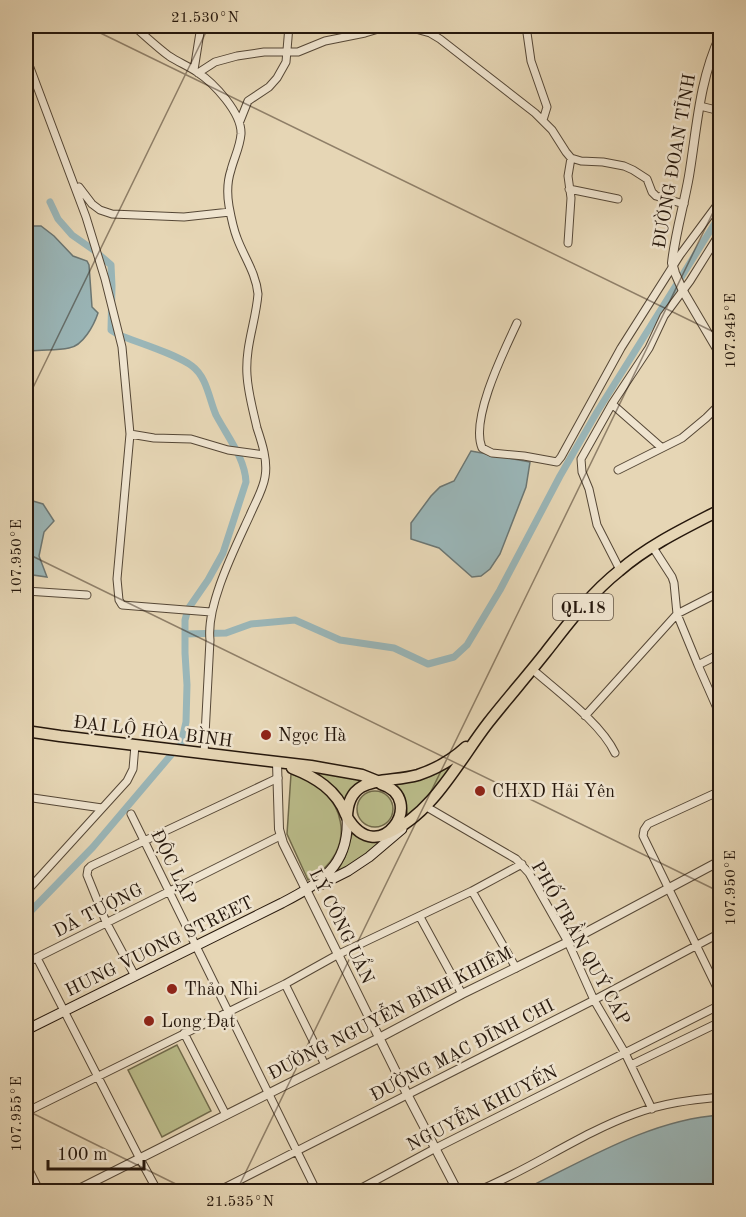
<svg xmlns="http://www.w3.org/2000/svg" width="746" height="1217" viewBox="0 0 746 1217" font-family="'Old Standard TT',serif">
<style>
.green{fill:#babc8a;stroke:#706a4b;stroke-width:1.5}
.water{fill:#9ab6b8;stroke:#6b7673;stroke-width:1.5}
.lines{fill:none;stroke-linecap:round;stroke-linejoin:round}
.canal{stroke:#9ab6b8;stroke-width:7}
.minor-casing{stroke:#554736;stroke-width:9}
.tertiary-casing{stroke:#554736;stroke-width:10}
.secondary-casing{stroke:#25170c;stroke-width:11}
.trunk-casing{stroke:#25170c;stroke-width:13}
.minor{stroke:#efe4cf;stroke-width:7}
.tertiary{stroke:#efe4cf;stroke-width:8}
.secondary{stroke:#efe4cf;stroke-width:9}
.trunk{stroke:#e6d6b5;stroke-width:10}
.ticks{fill:none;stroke:#25170c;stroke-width:1.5;stroke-opacity:0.45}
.poi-dot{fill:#8f2418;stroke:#efe4cf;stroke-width:2}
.labels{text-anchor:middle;stroke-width:5;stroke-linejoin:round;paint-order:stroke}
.shield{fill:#efe4cf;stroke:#625446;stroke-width:1.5}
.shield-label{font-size:16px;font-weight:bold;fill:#25170c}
.street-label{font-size:18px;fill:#25170c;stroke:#efe4cf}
.poi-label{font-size:18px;fill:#25170c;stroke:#efe4cf;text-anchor:start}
.neatline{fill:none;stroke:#25170c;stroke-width:2}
.ticks-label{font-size:15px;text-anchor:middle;fill:#25170c}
</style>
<rect width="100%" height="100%" fill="#e6d6b5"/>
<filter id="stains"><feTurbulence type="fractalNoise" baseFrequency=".00333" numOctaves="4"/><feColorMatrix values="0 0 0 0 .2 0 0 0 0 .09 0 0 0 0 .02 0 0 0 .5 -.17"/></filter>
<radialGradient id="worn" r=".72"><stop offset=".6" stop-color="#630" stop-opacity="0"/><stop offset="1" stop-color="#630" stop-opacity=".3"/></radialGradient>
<!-- green -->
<path class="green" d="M452,764l2,1 -1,2 -37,43 -8,8 -2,-12 -11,-22z
M309,771l54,8 -8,6 -10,15z
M291,774c56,15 70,77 17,106l-21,-46z
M357 809a18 18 0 1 1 36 0a18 18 0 1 1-36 0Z
M353,831l16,8 12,1c-10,14 -28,24 -44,32l8,-15z
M177,1045l34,66 -49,26 -34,-67z"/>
<!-- water -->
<path class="water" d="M26,226h15l13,10 19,20 14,5 2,4 3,42 6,6c-4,12 -15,33 -29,35 -13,3 -26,1 -39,3l-4,-3z
M471,451l59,11 -4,25 -26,67 -10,15 -9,7 -9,1 -33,-29 -28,-9v-16l20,-27 9,-9 14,-6z
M26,499l17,5 11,17 -10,11 -5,24 8,21 -21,-3z
M720,1115v76h-199c63,-30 128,-71 199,-76z"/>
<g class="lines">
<!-- canal -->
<path class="canal" d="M50,202l8,17 14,16 23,16 16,14 1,21 -1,44 8,5c20,8 57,19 73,31 15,11 17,33 24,49 11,21 29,43 30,67l-23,71 -15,27 -20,29 -3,11v33l2,32 -1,37 -5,22
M185,634l41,-1 25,-9 44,-4 45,20 54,8 34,16 26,-7 13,-12 33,-55 60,-114 37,-64 123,-197
M26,916l67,-69 78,-92"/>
<!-- minor casing -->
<g class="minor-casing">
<path id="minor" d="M134,26c11,10 23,21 35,30 9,6 19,10 28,16 17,11 45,41 44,62 -1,13 -7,24 -10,36 -4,12 -4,24 -2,36 2,11 4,22 8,32 7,19 19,35 21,56 -2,27 -13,52 -11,81 1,18 6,35 10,53 5,15 11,33 8,49 -2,13 -10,26 -15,38 -15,33 -44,90 -40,125l-6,114
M526,26l5,35 16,46 -4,13
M26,57l60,160 19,62 17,68 8,87 -13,145 2,21 3,5 89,7
M194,70l7,-44
M198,73l17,-11 22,-6 27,-4h34l27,-11 40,-8 20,-6 12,-1 15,2 18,5 10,6 95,74 17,17 14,22 5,6 10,3 22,1 21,4 9,4 14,9 5,13 4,4 28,8
M700,106l20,5
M240,121l8,-20 21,-14 8,-9 9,-16 3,-36
M79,187l13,17 8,6 12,4 72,3 46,-5
M569,189l49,10
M568,243l3,-45 -3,-22 3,-18
M517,323c-13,28 -47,96 -35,125l10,5 32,3 33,6 4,-5 60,-109 59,-93 40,-54
M612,404l50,44
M130,434l24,4 37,1 37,11 36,5
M618,470l64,-32 24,-20 10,-10 4,-1
M652,546l20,31 2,6 3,31 21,51 22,50
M620,570l-23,-45 -8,-36 -7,-17 -1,-13 31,-55 37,-56 15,-32 26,-35 30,-48
M26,591l61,4
M698,665l22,-11
M532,669c25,22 69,54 83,84
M585,716l92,-102 43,-22
M720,791l-72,33 -4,6 -1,6 77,158
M26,797l76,11
M425,806l91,53 13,14 39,69 26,58 31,53 27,56
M131,814l186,378
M472,891l44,77
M26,892l101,-111 6,-12 2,-24
M420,917l42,77
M37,958l102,199 19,35
M26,963l254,-127
M135,976l-29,-54 -19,-47 1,-6 3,-3 187,-88
M285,984l40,81
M184,1033l42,82
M631,1065l89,-43
M26,1112l259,-128 52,-29 135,-64 50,-27
M26,1164l14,28
M216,1192l378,-192 126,-67
M354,1192l80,-43 286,-144
M475,1192c55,-22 104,-58 159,-78 29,-11 56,-14 86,-17"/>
</g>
<!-- tertiary casing -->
<g class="tertiary-casing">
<path id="tertiary" d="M720,36c-21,45 -23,92 -31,140 -5,29 -14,58 -17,87l3,10 8,18 37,63
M277,763l2,66 4,14 124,251 51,98
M73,1192l306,-154 83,-44 106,-52 152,-81"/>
</g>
<!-- secondary casing -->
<g class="secondary-casing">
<path id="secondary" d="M322,884l26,-13 21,-14 33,-28
M26,1030l256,-127c38,-20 68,-37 65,-86"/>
</g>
<!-- trunk casing -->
<g class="trunk-casing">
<path id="trunk" d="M26,731l34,5 251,30 51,9 25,10
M292,768c23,9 45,22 54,47
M381,784c48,15 -2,87 -34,33 1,-44 40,-33 71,-42 18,-6 34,-15 48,-28
M388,833c44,-18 72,-74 100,-110 19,-24 39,-47 58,-71 22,-28 44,-58 73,-81 30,-26 66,-43 101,-61"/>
</g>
<!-- minor -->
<use href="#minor" class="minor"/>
<!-- tertiary -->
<use href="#tertiary" class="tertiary"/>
<!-- secondary -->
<use href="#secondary" class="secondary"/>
<!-- trunk -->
<use href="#trunk" class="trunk"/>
</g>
<!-- ticks -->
<path class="ticks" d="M86,26l634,309M26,402l183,-376M26,553l694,339M26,1110l166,82M236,1192l484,-994"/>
<!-- markers -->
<g class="poi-dot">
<circle cx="266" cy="735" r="6"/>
<circle cx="480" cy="791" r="6"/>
<circle cx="172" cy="989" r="6"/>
<circle cx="149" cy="1021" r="6"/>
</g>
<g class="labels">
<!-- shield labels -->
<rect class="shield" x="553" y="594" width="60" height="26" rx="4.5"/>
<g class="shield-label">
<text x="583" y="613">QL.18</text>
</g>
<!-- street labels -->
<g class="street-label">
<text transform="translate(674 161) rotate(-80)" y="6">ĐƯỜNG ĐOAN TĨNH</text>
<text transform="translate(153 731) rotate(7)" y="6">ĐẠI LỘ HÒA BÌNH</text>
<text transform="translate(174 867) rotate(64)" y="6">ĐỘC LẬP</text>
<text transform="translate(98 910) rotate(-27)" y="6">DÃ TƯỢNG</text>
<text transform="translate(342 926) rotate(64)" y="6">LÝ CÔNG UẨN</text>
<text transform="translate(581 943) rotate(61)" y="6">PHỐ TRẦN QUÝ CÁP</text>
<text transform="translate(159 946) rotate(-26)" y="6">HUNG VUONG STREET</text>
<text transform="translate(390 1013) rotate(-27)" y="6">ĐƯỜNG NGUYỄN BỈNH KHIÊM</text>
<text transform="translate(462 1050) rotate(-27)" y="6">ĐƯỜNG MẠC ĐĨNH CHI</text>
<text transform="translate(482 1108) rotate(-27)" y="6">NGUYỄN KHUYẾN</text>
</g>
<!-- poi labels -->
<g class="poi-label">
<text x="278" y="741">Ngọc Hà</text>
<text x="492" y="797">CHXD Hải Yên</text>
<text x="184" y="995">Thảo Nhi</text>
<text x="161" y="1027">Long Đạt</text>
</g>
</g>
<!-- margin -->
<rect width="746" height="1217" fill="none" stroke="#e6d6b5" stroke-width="66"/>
<!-- scale -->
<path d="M48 1160v9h96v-9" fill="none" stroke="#25170c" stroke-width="3"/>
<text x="57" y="1160" font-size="18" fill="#25170c" stroke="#efe4cf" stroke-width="4.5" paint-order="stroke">100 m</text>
<rect x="33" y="33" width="680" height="1151" class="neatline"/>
<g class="ticks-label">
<text x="205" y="22">21.530°N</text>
<text transform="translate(730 331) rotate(-90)" y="5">107.945°E</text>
<text transform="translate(16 557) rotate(-90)" y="5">107.950°E</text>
<text transform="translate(730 888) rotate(-90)" y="5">107.950°E</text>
<text transform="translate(16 1114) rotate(-90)" y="5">107.955°E</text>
<text x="240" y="1206">21.535°N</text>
</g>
<rect width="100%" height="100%" filter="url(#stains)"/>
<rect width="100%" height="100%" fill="url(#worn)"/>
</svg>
